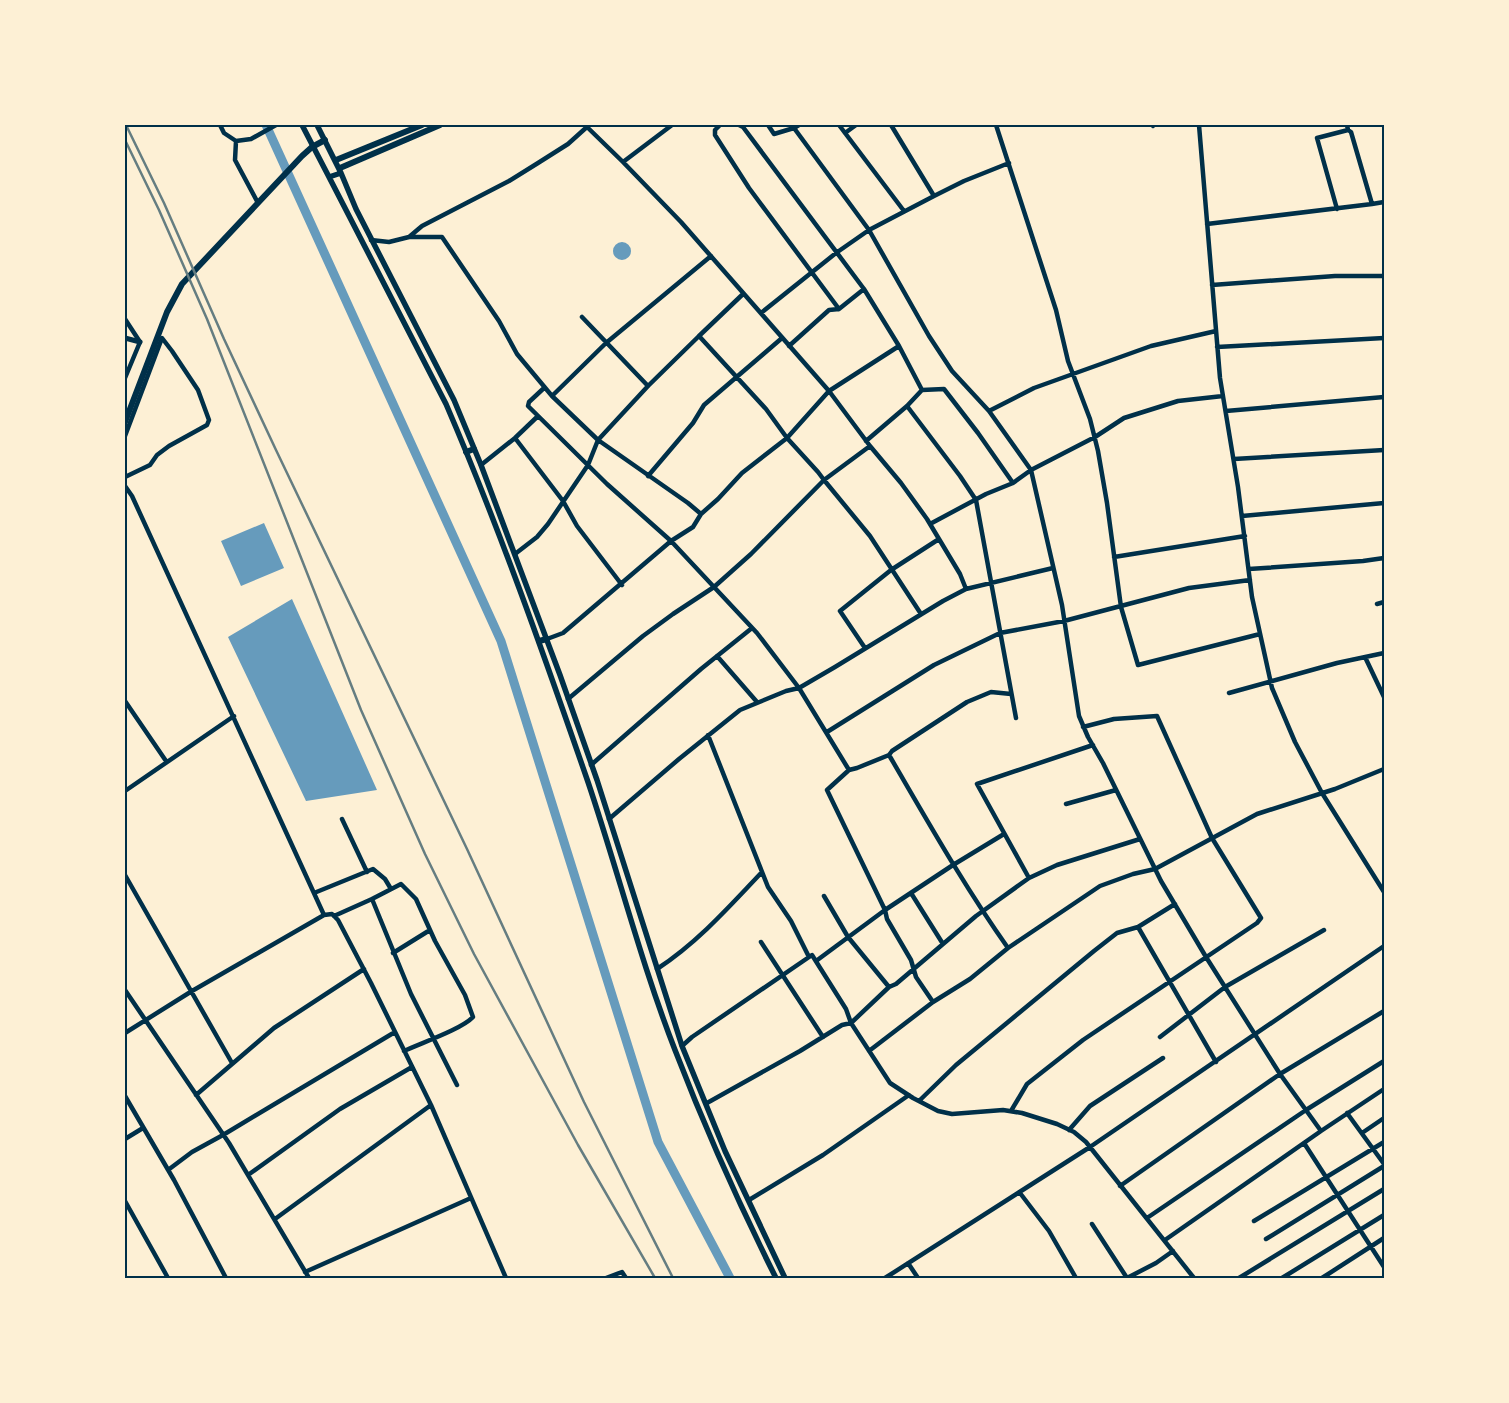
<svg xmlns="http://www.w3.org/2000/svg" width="1509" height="1403" viewBox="0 0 1509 1403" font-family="Overpass,sans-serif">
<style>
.water{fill:#669bbc}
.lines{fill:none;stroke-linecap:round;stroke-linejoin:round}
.canal{stroke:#669bbc;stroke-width:9}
.minor{stroke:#003049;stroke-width:4.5}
.tertiary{stroke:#003049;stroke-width:5}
.secondary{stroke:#003049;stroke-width:5.5}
.primary{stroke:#003049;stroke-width:6}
.rail{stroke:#657d81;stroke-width:2.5}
.neatline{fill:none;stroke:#003049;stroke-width:2}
</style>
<rect width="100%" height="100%" fill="#fdf0d5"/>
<!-- water -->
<path class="water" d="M613 251a9 9 0 1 1 18 0a9 9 0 1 1-18 0Z
M264,523l20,45 -43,18 -20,-45z
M292,599l85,191 -71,11 -78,-164z"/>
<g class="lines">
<!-- canal -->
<path class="canal" d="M266,125l235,516 157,501 72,136"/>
<!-- minor -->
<path class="minor" d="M220,125l4,8 12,8 15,-2 25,-14
M585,125l38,37 58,60 148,169 41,55 31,37 26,36 33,55 6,15
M720,125l-5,5v5l34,53 90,121
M739,125l4,2 121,162 35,57 23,44
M768,125l6,9 20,-6 5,-3
M839,125l65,86
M996,125l60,185 12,51 22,58 8,32 9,52 14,104 17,58 122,-31
M1152,125l1,1
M1199,125l21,253 18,109 14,110 20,91 23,54 27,51 62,99
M1347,125l1,5 3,2 21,72 12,-2
M794,128l75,102 60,106 23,35 37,40 42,59 31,135 17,111 9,21 15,26 58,118 45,76 74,117 41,57 -156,109
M845,133l11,-8
M236,141l-1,19 23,43
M623,162l49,-37
M934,196l30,-15 45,-18
M1337,209l-20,-71 31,-8
M1207,224l165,-20
M409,237l13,-11 87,-45 29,-18 30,-19 20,-18
M371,240l18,2 20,-5h33l57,84 18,33 35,42 46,44 90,63 13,11
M1212,285l123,-9h49
M743,294l-44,42 67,73 21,29 31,34 6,8 46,56 51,78
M761,313l75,-60 33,-23 65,-34 -43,-71
M582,317l66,69
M125,319l15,23 -15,36
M789,346l40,-36 10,-1 25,-20
M1217,347l167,-9
M544,388l-15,14 -1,4 79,78 64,57 86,92 42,55 50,82
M552,396l54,-53 105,-87
M907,406l53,70 16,24 40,218
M989,411l45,-23 117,-42 65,-15
M1226,411l158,-14
M125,436l37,-98 10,13 26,39 11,30 -2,5 -38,21 -12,9 -7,10 -25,12
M515,438l48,63 14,25 45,59
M866,441l41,-35 15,-16 22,-1 34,44 35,50
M1234,459l150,-9
M481,465l34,-27 23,-22
M648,476l45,-53 11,-18 78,-67
M125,486l7,10 192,419
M1242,516l142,-13
M930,524l56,-30 27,-11 18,-13 64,-33 29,-19 54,-17 45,-5
M515,554l22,-17 11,-13 40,-59 10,-25 50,-54 51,-50
M1114,557l131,-21
M1249,569l114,-8 21,-3
M1377,604l7,-2
M547,639l16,-6 108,-92 22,-14 8,-13 17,-15 24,-26 45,-35 42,-47 70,-45
M865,648l-25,-37 51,-41 48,-31
M717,656l40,46
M1365,657l19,40
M1229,693l108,-30 47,-10
M568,699l75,-63 30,-22 41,-27 37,-33 73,-74 46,-34
M125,701l41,60
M827,732l107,-67 66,-32 64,-12 125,-33 61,-8
M708,735l60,152 23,34 18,36
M889,755c38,65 75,131 119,193
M591,765l110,-96 51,-41
M125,791l109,-75
M1066,804l50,-14
M342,819l25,53
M609,819l70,-60 61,-49 46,-19 13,-3 36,-21 108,-66 23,-12 87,-21
M125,875l107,188
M1029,878l-52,-94 116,-39
M314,893l59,-24 12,10 6,10
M911,893l32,51
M824,896l24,41 41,50
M334,916l38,-17
M1138,927l37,-23
M761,942l62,95
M393,953l37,-23
M816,961l69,-51 68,-45 51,-31
M657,969c40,-26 72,-62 105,-97
M125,990l104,153 80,135
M933,1002l-17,-25 -5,-17 -24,-41 -2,-9 -58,-120 22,-20 8,-2 32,-13 3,-4 75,-49 24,-10 20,2
M125,1033l67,-42 132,-76 8,-1 6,6 33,63 60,122 75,173
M1160,1037l65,-50 99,-57
M682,1046l10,-9 120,-82 34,54 5,14 39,60 23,15 25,13 14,3 51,-4 19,3 35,11 17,8 12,10 108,136
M404,1051c17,-8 58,-22 69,-34l-8,-22 -30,-54 -19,-42 -15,-15 -29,15 39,95 46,91
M869,1051l64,-49 37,-23 38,-31 92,-62 33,-12 22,-5 102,-55 78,-25 49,-20
M196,1095l78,-67 90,-59
M125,1096l49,84 52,98
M919,1101l37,-36 138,-114 23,-18 21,-6 78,135
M707,1103l93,-52 42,-26 9,-2 38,-36 7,-3 80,-68 53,-38 28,-13 83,-26
M1011,1111l16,-27 56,-44 174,-117 4,-5 -49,-80 -55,-122 -43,3 -31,8
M1347,1113l37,51
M1069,1130l21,-24 73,-48
M1321,1131l63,-42
M1362,1133l22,-15
M125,1139l18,-11
M1304,1143l80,124
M168,1170l24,-18 31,-17 172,-103
M248,1175l92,-66 72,-42
M1120,1186l160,-112 104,-63
M1020,1193l29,38 27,47
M749,1200l74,-45 86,-60
M125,1201l43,77
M1147,1218l159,-108 78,-49
M275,1219l156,-114
M1254,1221l130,-79
M1092,1224l35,54 29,-15 17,-12
M1266,1239l118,-73
M908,1263l10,15
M305,1272l166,-74
M606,1278l16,-6 4,6
M885,1278l205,-131 294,-201
M1239,1278l145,-89
M1282,1278l102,-63
M1322,1278l62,-40"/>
<!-- tertiary -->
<path class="tertiary" d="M125,338l15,4"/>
<!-- secondary -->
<path class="secondary" d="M302,125l27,52 12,-4 -24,-48
M341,173l15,36 98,191 27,65 79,210 37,105 85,266 43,105 60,127
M329,177l117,227c53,123 98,251 142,378 30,89 53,181 87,268 30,78 64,154 101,228"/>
<!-- primary -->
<path class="primary" d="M336,160l86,-35
M340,168l100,-43
M125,422l42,-110 15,-28 120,-128 10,-9 13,-7
M466,452l8,-3
M539,641l8,-2"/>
<!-- rail -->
<path class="rail" d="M126,125l38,78 60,136 52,111 191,399 117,253 89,176
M125,140l34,70 48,109 154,391 64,144 49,100 104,191 77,133"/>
</g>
<!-- border -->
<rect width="1509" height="1403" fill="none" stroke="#fdf0d5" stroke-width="252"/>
<rect x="126" y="126" width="1257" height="1151" class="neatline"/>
</svg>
